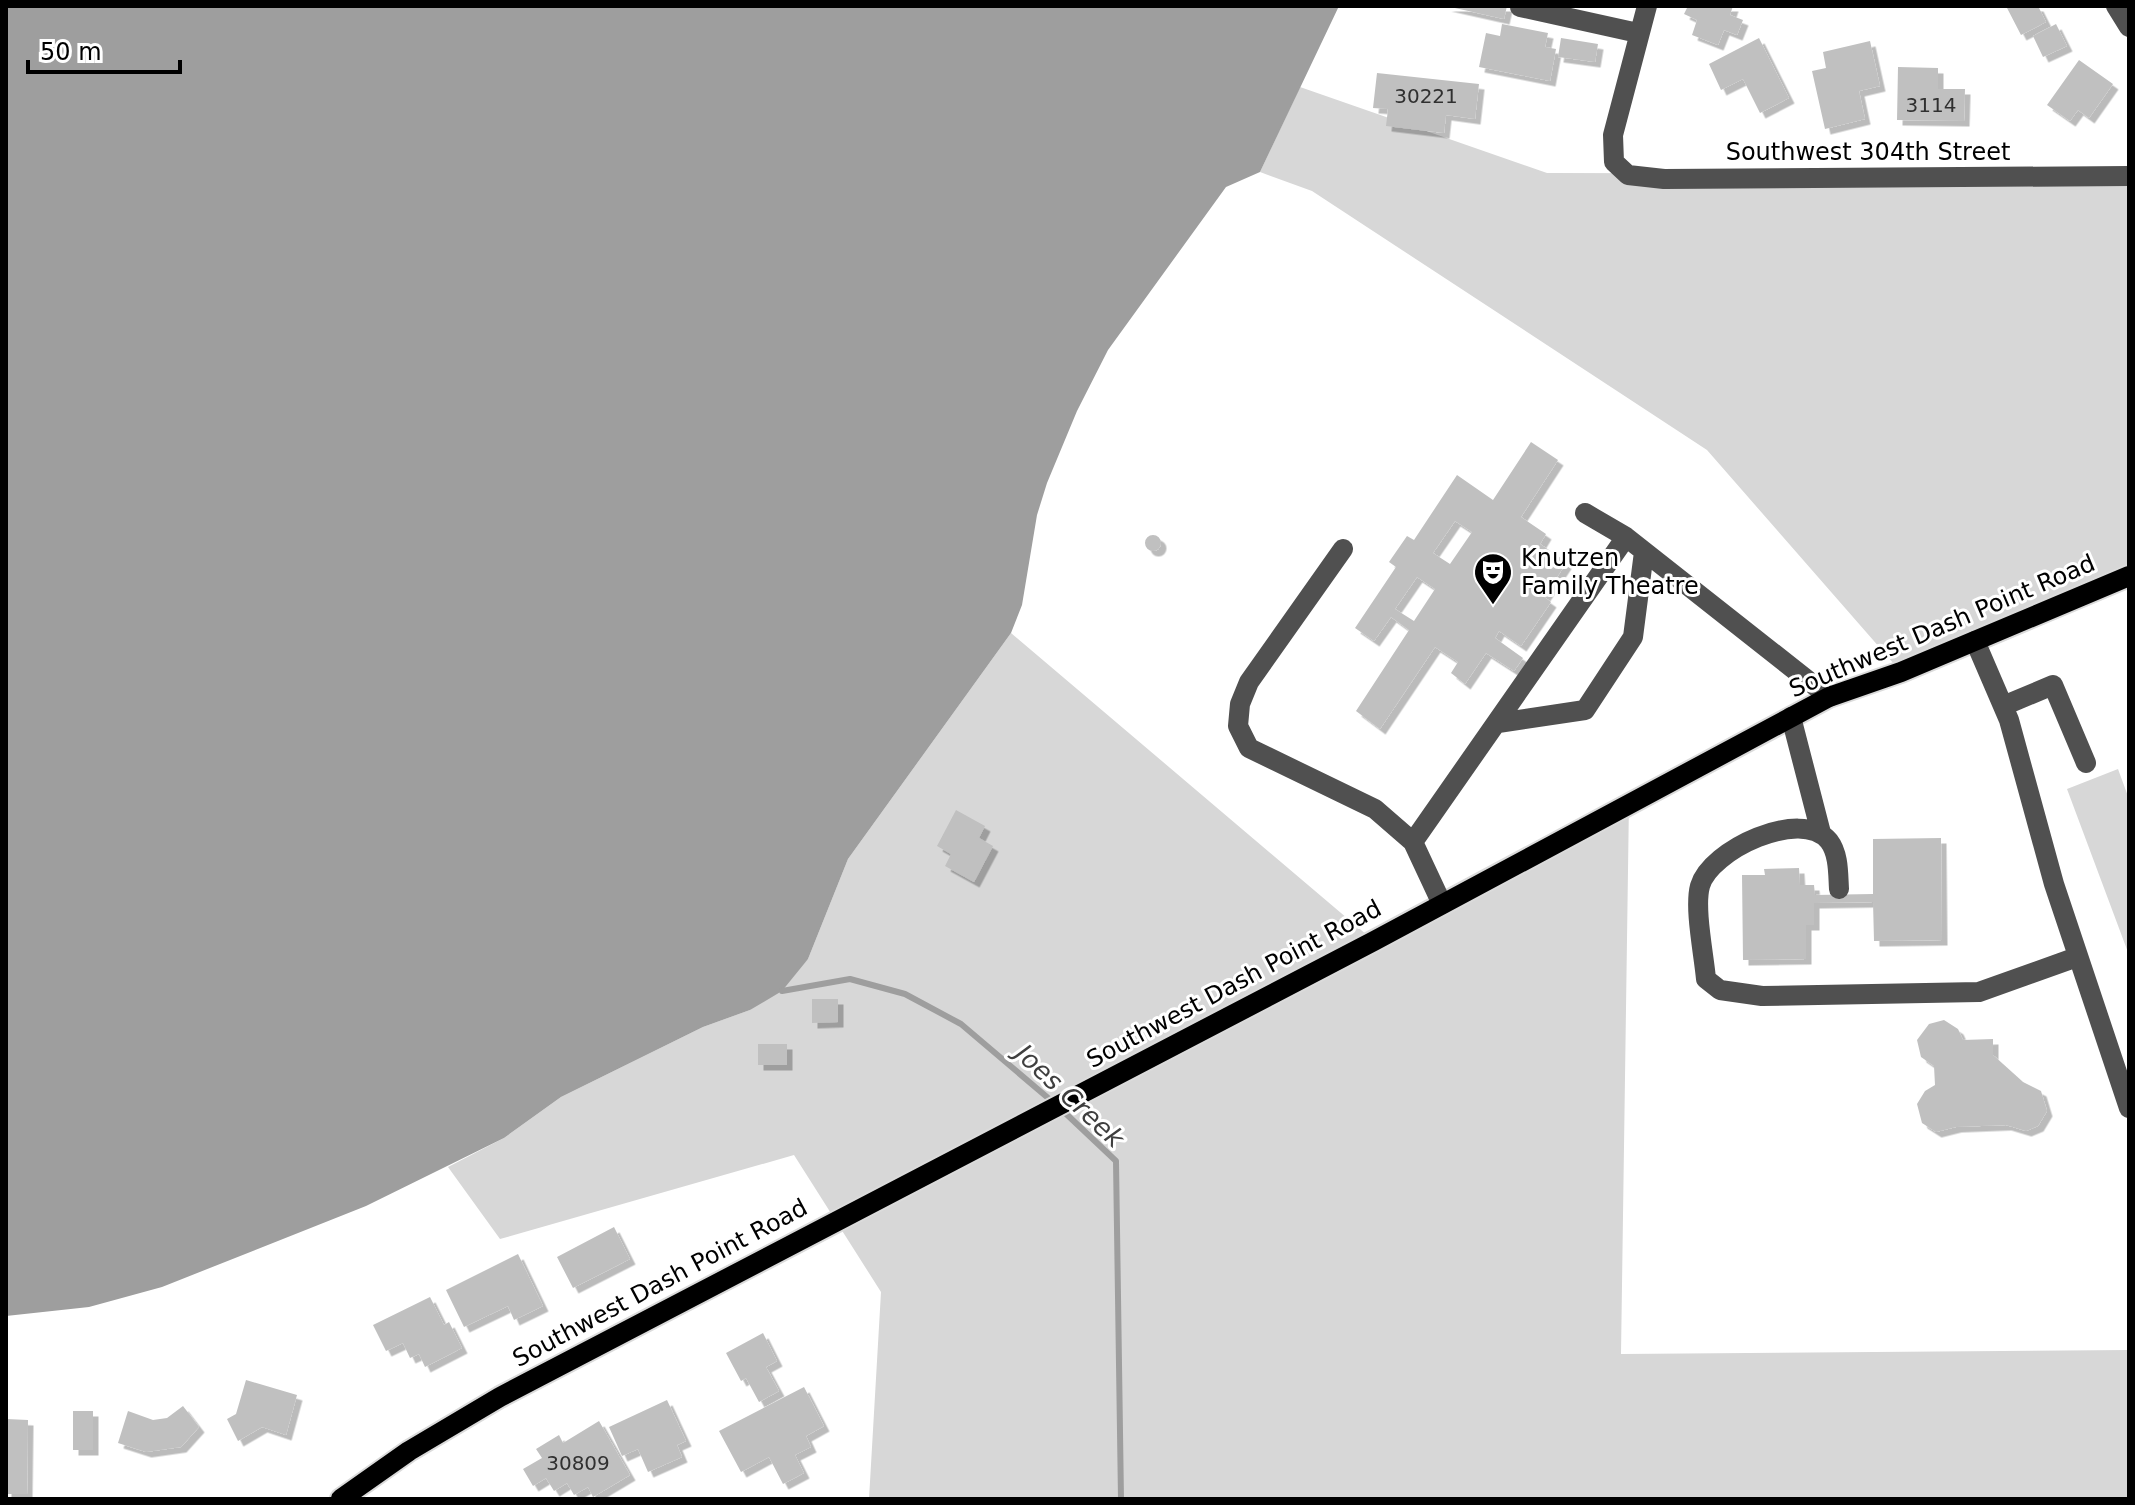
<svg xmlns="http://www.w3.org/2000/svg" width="2135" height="1505" viewBox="0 0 2135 1505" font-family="'DejaVu Sans',sans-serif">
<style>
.green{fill:#d7d7d7}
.water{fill:#9e9e9e}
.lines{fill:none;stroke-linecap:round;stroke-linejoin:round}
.stream{stroke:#9e9e9e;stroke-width:6}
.building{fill:#c0c0c0;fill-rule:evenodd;filter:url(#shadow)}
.major-casing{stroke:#dbdbdb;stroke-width:24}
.minor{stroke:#505050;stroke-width:20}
.major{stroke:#000;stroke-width:20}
.labels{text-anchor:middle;stroke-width:6;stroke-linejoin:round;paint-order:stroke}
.number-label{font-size:20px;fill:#303030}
.street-label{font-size:24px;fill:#000;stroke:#fff}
.poi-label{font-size:24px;fill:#000;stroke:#fff;text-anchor:start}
.water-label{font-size:26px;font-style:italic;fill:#3f3f3f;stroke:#fff}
</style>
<defs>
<filter id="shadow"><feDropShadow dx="5.5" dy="5.5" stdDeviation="0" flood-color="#0004"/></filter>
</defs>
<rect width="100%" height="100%" fill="#fff"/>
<!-- green -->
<path class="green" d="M1300,87l247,86 582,1v407l-228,91 -194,-222 -395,-259 -52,-19z
M1011,633l363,308 255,-140 -8,553 508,-4v149h-1260l12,-207 -87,-137 -294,84 -52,-72 56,-29 57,-41 142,-70 47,-17 58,-51 40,-100z
M2118,769l11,30v156l-62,-166z"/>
<!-- water -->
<path class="water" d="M6,6h1333l-79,166 -34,15 -118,163 -31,61 -30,72 -10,32 -15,90 -11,28 -163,226 -40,100 -26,32 -32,19 -47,17 -142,70 -57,41 -138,68 -204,81 -73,20 -83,9z"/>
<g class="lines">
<!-- stream -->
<path class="stream" d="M782,991l68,-12 55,15 56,30 93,79
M1062,1110l54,51 5,338"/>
</g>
<!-- building -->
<path class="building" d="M1446,6h61l-3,13z
M1688,6h45l-3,9 13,5 -6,15 -13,-5 -6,15 -26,-10 5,-15 -13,-6z
M2006,6h32l8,16 -25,13z
M1502,24l46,9 -3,14 11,2 -6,32 -71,-14 7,-34 14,3z
M2056,24l11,22 -24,11 -10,-21z
M1561,38l37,6 -3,18 -37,-5z
M1759,38l30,60 -29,15 -17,-34 -22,11 -12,-26z
M1870,41l10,45 -21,5 6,28 -40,10 -13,-58 14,-3 -3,-16z
M2079,60l34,24 -24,34 -11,-8 -8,11 -23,-16z
M1898,67l40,1v21h27l-1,32 -67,-1z
M1377,73l102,11 -4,35 -29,-4 -2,18 -58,-7 2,-17 -15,-1z
M1531,442l27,18 -37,57 25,17 -6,10 27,18 -23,35 7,5 -30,44 -22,-15 -4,7 28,20 -9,13 -28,-18 -21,31 -14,-11 7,-11 -23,-15 -55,82 -24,-18 53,-81 -18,-13 -17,24 -19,-13 41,-61 -7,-5 18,-26 7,4 43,-65 36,25zM1455,521l17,11 -22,32 -17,-11zM1417,577l18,12 -21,32 -19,-12z
M1145 543a8 8 0 1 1 16 0a8 8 0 1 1-16 0Z
M956,810l29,16 -6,12 14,8 -19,36 -29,-16 6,-12 -14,-8z
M1941,838l1,102 -68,1 -1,-39 -59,1v22h-8v34l-63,1 -1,-85h23l-1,-6 35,-1 1,17h14l1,10 58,-1v-55z
M812,999h26v23l-26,1z
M1944,1020l14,9 5,11 30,-1v16l30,27 18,9 6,20 -9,15 -12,5 -20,-6 -50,2 -20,5 -14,-9 -5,-19 8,-13 10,-6 -1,-19 -13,-9 -4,-17 12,-16z
M758,1044h29v21h-29z
M614,1227l16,32 -57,29 -16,-31z
M518,1254l25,52 -29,14 -6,-14 -44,21 -18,-37z
M430,1297l14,28 5,-3 13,26 -37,19 -6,-13 -9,4 -7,-15 -17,8 -13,-26z
M763,1333l14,28 -11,6 13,24 -20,11 -13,-24 -5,3 -15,-28z
M246,1380l51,15 -11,40 -24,-8 -24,14 -11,-22 9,-5z
M804,1387l20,39 -18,10 5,11 -16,8 9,18 -21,11 -14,-27 -28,15 -22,-41z
M667,1400l19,41 -9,4 5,12 -34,15 -10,-23 -16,7 -13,-29z
M183,1406l16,21 -18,20 -35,5 -28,-9 10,-32 25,9 14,-2z
M73,1411h20v39h-20z
M6,1419l22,1 -1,74h-21z
M599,1421l31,54 -37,22 -5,-10 -14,8 -7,-12 -13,8 -8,-13 -13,8 -10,-17 19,-11 -6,-9 23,-14 4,8z"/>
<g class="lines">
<!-- major casing -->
<g class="major-casing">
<path id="major" d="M341,1499l68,-48 91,-54 874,-456 455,-244 72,-25 228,-96"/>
</g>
<!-- minor -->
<path class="minor" d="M1647,6l-34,129 1,27 14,13 36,4 465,-3
M2116,6l13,21
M1520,7l118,26
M1585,513l41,24
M1343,549l-94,133 -9,22 -2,22 11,22 126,61 38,33
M1975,641l34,79 45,164 75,224
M2003,706l50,-21 33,78
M1791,717l30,116
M1498,723l87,-13 48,-73 11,-85
M1839,889c-1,-15 0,-35 -10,-48 -28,-34 -119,9 -129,45 -6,22 4,69 6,93l14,11 42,6 217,-4 98,-35
M1442,904l-29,-62 213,-305 203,160"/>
<!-- major -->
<use href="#major" class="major"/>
</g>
<!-- icons -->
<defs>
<g id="theatre-pin" transform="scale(2)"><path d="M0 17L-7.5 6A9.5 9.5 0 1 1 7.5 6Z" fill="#000" stroke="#fff"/><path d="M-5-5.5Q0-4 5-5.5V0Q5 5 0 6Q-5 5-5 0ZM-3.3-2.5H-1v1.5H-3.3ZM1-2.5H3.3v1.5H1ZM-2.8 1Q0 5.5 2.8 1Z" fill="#fff"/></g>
</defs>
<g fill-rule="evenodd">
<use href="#theatre-pin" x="1493" y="572"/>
</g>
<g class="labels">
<!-- number labels -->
<g class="number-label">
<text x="1426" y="103">30221</text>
<text x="1931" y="112">3114</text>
<text x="578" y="1470">30809</text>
</g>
<!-- street labels -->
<g class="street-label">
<text x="1868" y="160">Southwest 304th Street</text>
<text transform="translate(1942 626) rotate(-23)" y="8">Southwest Dash Point Road</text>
<text transform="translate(1234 984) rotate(-28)" y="8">Southwest Dash Point Road</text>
<text transform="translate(660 1283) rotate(-28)" y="8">Southwest Dash Point Road</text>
</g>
<!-- poi labels -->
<g class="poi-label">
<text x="1521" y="566">Knutzen<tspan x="1521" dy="28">Family Theatre</tspan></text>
</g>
<!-- water labels -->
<g class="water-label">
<text transform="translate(1070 1096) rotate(43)" y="9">Joes Creek</text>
</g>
</g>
<!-- border -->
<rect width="2135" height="1505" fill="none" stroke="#000000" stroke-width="16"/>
<!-- scale -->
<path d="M28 60v12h152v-12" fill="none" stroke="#000000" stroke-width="4"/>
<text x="40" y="60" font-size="24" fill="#000000" stroke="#ffffff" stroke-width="6" paint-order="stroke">50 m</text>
</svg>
